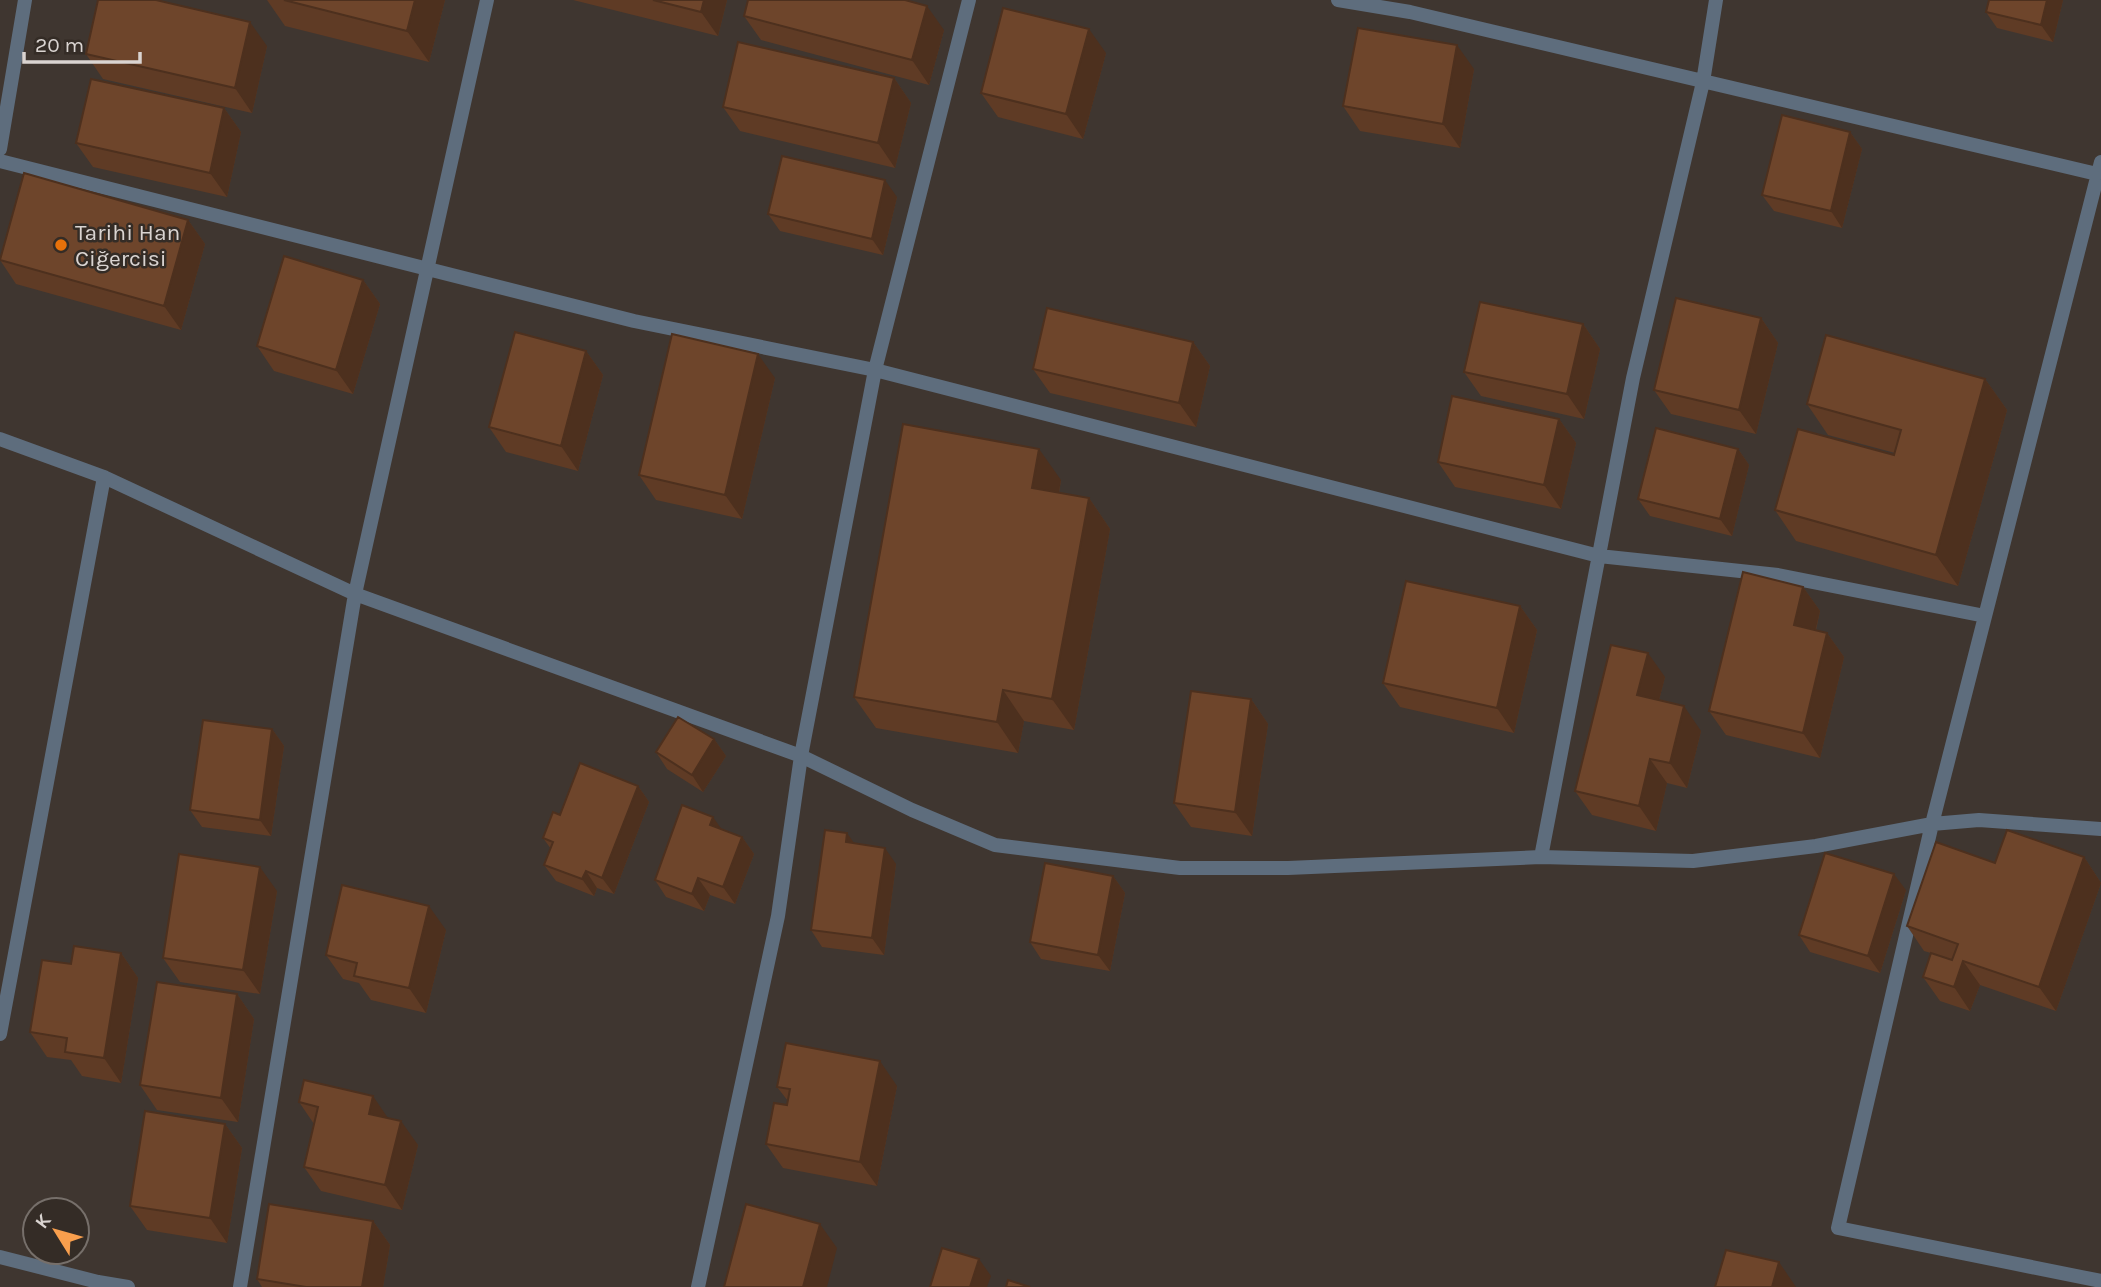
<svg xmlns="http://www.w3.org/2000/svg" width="2101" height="1287" viewBox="0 0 2101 1287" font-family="Karla,sans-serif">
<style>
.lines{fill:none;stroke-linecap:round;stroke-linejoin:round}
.minor{stroke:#5e6d7d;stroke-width:14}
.tertiary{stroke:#5e6d7d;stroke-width:14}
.wall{fill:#5f3b25}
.shaded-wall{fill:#4d301e}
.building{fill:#6e452b;stroke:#4d301e;stroke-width:2}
.food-dot{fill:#e8710a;stroke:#342c26;stroke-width:2.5}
.labels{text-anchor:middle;stroke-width:5;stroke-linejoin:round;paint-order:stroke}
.poi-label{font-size:23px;fill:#dad4d1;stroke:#342c26;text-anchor:start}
</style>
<rect width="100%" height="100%" fill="#3f3630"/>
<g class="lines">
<!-- minor -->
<path class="minor" d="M1338,0l72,12 687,162
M0,161l634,160 241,49 724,186 179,19 207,41
M2101,162l-169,662 -94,404 263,53
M0,439l104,38 251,117 446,162 111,54 83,35 185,23h108l253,-11 152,4 123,-15 116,-22 47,-4 122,9
M1541,857l92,-479 70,-296 13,-82
M0,1034l104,-557
M0,1257l98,25 30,5
M240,1287l115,-693 132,-594
M698,1287l80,-371 23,-160 74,-386 94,-370"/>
<!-- tertiary -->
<path class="tertiary" d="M0,149l25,-149"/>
</g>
<!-- wall -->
<path class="wall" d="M267,0h178l-16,62 -144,-36z
M573,0h154l-9,36z
M1989,0h74l-10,42 -56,-14 -11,-16z
M744,16l200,14 -15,55 -168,-45z
M267,46l-15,67 -149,-34 -17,-25z
M1106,53l-23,86 -85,-22 -17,-24z
M1474,69l-14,79 -100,-17 -17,-25z
M894,78l17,25 -16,65 -155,-37 -17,-24z
M224,108l17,24 -14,65 -134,-30 -17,-24z
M1850,132l12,17 -20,79 -68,-17 -12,-16z
M897,197l-14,58 -103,-24 -12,-17z
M188,220l17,24 -24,86 -165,-46 -16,-24v-2z
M363,280l17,24 -27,90 -79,-23 -17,-25z
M1761,318l17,25 -22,91 -85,-20 -17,-24z
M1583,324l17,25 -16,70 -103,-23 -17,-24z
M1193,342l17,24 -14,61 -146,-34 -17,-24z
M586,351l17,24 -25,96 -72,-19 -17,-25z
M775,378l-33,141 -86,-19 -17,-25z
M1985,379l22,31 -49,176 -162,-45 -21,-31 119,-55 1,-2 -67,-18 -21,-31z
M1559,419l17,24 -15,66 -106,-22 -17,-25z
M1738,449l11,16 -17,71 -82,-20 -12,-17z
M1061,480l-2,13 30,5 21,31 -36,201 -50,-9 -6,32 -142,-25 -22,-31z
M1803,587l17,24 -4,19 11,3 17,24 -24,101 -94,-23 -17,-24z
M1520,606l17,24 -23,103 -114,-26 -17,-24z
M1665,677l-6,23 42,31 -14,57 -20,-5 -11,48 -64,-16 -17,-24z
M1251,699l17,25 -16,112 -61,-9 -17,-24z
M272,729l12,17 -13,90 -69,-9 -12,-17z
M714,739l12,17 -23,36 -36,-23 -11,-17z
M638,786l11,16 -35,92 -17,-6 -3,8 -38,-15 -12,-16 7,-16 -8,-11 17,-23z
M722,830l20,7 12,17 -19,50 -25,-9 -6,16 -38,-14 -11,-17z
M855,844l41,20 -12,91 -62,-8 -11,-17z
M2084,857l17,26 -45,128 -76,-26 -10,26 -30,-10 -17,-24 8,-24 -7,-2 -17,-25 88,-63z
M1113,876l12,17 -15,78 -69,-12 -11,-17z
M1906,890l-26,83 -70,-21 -11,-17z
M277,891l-17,103 -80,-12 -17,-24z
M446,930l-20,83 -55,-13 -12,-17 -16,-4 -17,-24z
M121,953l17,25 -17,105 -39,-7 -11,-16 -24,-3 -17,-25 41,-68z
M237,994l17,25 -16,103 -81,-12 -17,-25z
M897,1086l-20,100 -94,-18 -17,-24 21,-39 1,-4 -11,-14z
M299,1102l89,16 30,27 -16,65 -81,-19 -17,-24 10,-43z
M225,1124l17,24 -15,95 -80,-13 -17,-24z
M373,1221l17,24 -7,42h-121l-5,-8z"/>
<!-- shaded-wall -->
<path class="shaded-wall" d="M415,0h30l-16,62 -22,-31z
M704,0h23l-9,36 -17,-24z
M2047,0h16l-10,42 -12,-17z
M927,6l17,24 -15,55 -17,-25z
M250,22l17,24 -15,67 -17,-25z
M1089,29l17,24 -23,86 -17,-25z
M1457,45l17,24 -14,79 -17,-24z
M894,78l17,25 -16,65 -17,-25z
M224,108l17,24 -14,65 -17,-24z
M1850,132l12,17 -20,79 -11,-17z
M885,180l12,17 -14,58 -11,-16z
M188,220l17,24 -24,86 -17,-24z
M363,280l17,24 -27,90 -17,-24z
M1761,318l17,25 -22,91 -17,-24z
M1583,324l17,25 -16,70 -17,-25z
M1193,342l17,24 -14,61 -17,-24z
M586,351l17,24 -25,96 -17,-25z
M758,354l17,24 -33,141 -17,-24z
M1985,379l22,31 -49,176 -22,-31z
M1559,419l17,24 -15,66 -17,-24z
M1039,449l22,31 -7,39 -22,-31z
M1738,449l11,16 -17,71 -12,-17z
M1089,498l21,31 -36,201 -22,-31z
M1803,587l17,24 -9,38 -17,-24z
M1520,606l17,24 -23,103 -17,-25z
M1827,633l17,24 -24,101 -17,-25z
M1648,653l17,24 -11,42 -17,-24z
M1003,690l21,31 -6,32 -21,-31z
M1251,699l17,25 -16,112 -17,-24z
M1684,706l17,25 -14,57 -17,-25z
M272,729l12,17 -13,90 -11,-16z
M714,739l12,17 -23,36 -11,-17z
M1650,759l17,24 -11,48 -17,-25z
M638,786l11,16 -35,92 -12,-16z
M713,817l12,17 -15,-9z
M847,833l12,17 -13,-8z
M742,837l12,17 -19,50 -12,-17z
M885,848l11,16 -12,91 -12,-17z
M2084,857l17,26 -45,128 -17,-24z
M260,867l17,24 -17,103 -17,-24z
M586,871l11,17 -3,8 -12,-17z
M1894,874l12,16 -26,83 -12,-17z
M1113,876l12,17 -15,78 -12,-16z
M698,878l12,17 -6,16 -12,-17z
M429,906l17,24 -20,83 -17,-25z
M121,953l17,25 -17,105 -17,-25z
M1963,961l17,24 -10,26 -16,-24z
M237,994l17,25 -16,103 -17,-24z
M880,1061l17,25 -20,100 -17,-24z
M373,1096l17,25 -21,-7z
M401,1121l17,24 -16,65 -17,-25z
M225,1124l17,24 -15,95 -17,-25z
M373,1221l17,24 -7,42h-21z
M820,1224l17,24 -10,39h-24z
M979,1259l12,17 -4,11h-17z
M1779,1262l17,25h-24z"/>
<!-- building -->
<path class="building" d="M98,0h58l94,22 -15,66 -149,-34z
M284,0h131l-8,31z
M653,0h51l-3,12z
M748,0h157l22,6 -15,54 -168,-44z
M1989,0h58l-6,25 -55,-13z
M1003,8l86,21 -23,85 -85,-21z
M1358,28l99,17 -14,79 -100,-18z
M738,42l156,36 -16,65 -155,-36z
M91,79l133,29 -14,65 -134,-30z
M1782,115l68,17 -19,79 -69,-16z
M782,156l103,24 -13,59 -104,-25z
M24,173l164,47 -24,86 -164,-46z
M284,256l79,24 -27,90 -79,-24z
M1676,298l85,20 -22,92 -85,-20z
M1480,302l103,22 -16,70 -103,-22z
M1047,308l146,34 -14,61 -146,-34z
M515,332l71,19 -25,95 -72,-19z
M672,334l86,20 -33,141 -86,-20z
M1826,335l159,44 -49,176 -161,-45 23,-81 96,26 7,-25 -94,-26z
M1452,396l107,23 -15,66 -106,-23z
M903,424l136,25 -7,39 57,10 -37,201 -49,-9 -6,32 -143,-25z
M1656,428l82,21 -18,70 -82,-20z
M1743,572l60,15 -9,38 33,8 -24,100 -94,-22z
M1406,581l114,25 -23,102 -114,-25z
M1611,645l37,8 -11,42 47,11 -14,57 -20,-4 -11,47 -64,-15z
M1191,691l60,8 -16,113 -61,-9z
M678,717l36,22 -22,36 -36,-23z
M203,720l69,9 -12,91 -70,-10z
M580,763l58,23 -36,92 -16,-7 -4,8 -38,-14 9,-23 -10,-4 10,-26 7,3z
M682,805l31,12 -3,8 32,12 -19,50 -25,-9 -6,16 -37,-14z
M825,830l22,3 -1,9 39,6 -13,90 -61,-8z
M2007,830l77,27 -45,130 -76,-26 -9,26 -31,-10 8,-24 21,7 6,-16 -51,-18 29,-84 59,21z
M1825,853l69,21 -26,82 -69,-21z
M179,854l81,13 -17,103 -80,-12z
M1045,863l68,13 -15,79 -68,-13z
M342,885l87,21 -20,82 -55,-12 3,-13 -31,-8z
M74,946l47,7 -17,105 -39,-6 2,-14 -37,-6 12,-72 29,4z
M157,982l80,12 -16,104 -81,-13z
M786,1043l94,18 -20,101 -94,-18 8,-41 13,2 3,-16 -13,-2z
M304,1080l69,16 -4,18 32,7 -16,64 -81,-18 14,-60 -19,-5z
M145,1111l80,13 -15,94 -80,-12z
M269,1204l104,17 -11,66h-56l-49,-8z
M746,1204l74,20 -17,63h-79z
M942,1248l37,11 -9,28h-40z
M1726,1250l53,12 -7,25h-57z
M1008,1280l22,7h-24z"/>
<!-- markers -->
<circle class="food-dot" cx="61" cy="245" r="7"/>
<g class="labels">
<!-- poi labels -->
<g class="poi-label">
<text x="75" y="240">Tarihi Han<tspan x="75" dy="26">Ciğercisi</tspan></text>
</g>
</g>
<!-- north arrow -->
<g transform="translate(56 1231) rotate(307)"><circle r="33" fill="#342c26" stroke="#766f6a" stroke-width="2"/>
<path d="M0-5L12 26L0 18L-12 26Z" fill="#f99f4d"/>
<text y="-10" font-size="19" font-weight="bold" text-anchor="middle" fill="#dad4d1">K</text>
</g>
<!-- scale -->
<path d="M24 52v10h116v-10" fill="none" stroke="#dad4d1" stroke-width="3.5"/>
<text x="35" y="52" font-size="21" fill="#dad4d1" stroke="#342c26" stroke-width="5" paint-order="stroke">20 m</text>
</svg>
